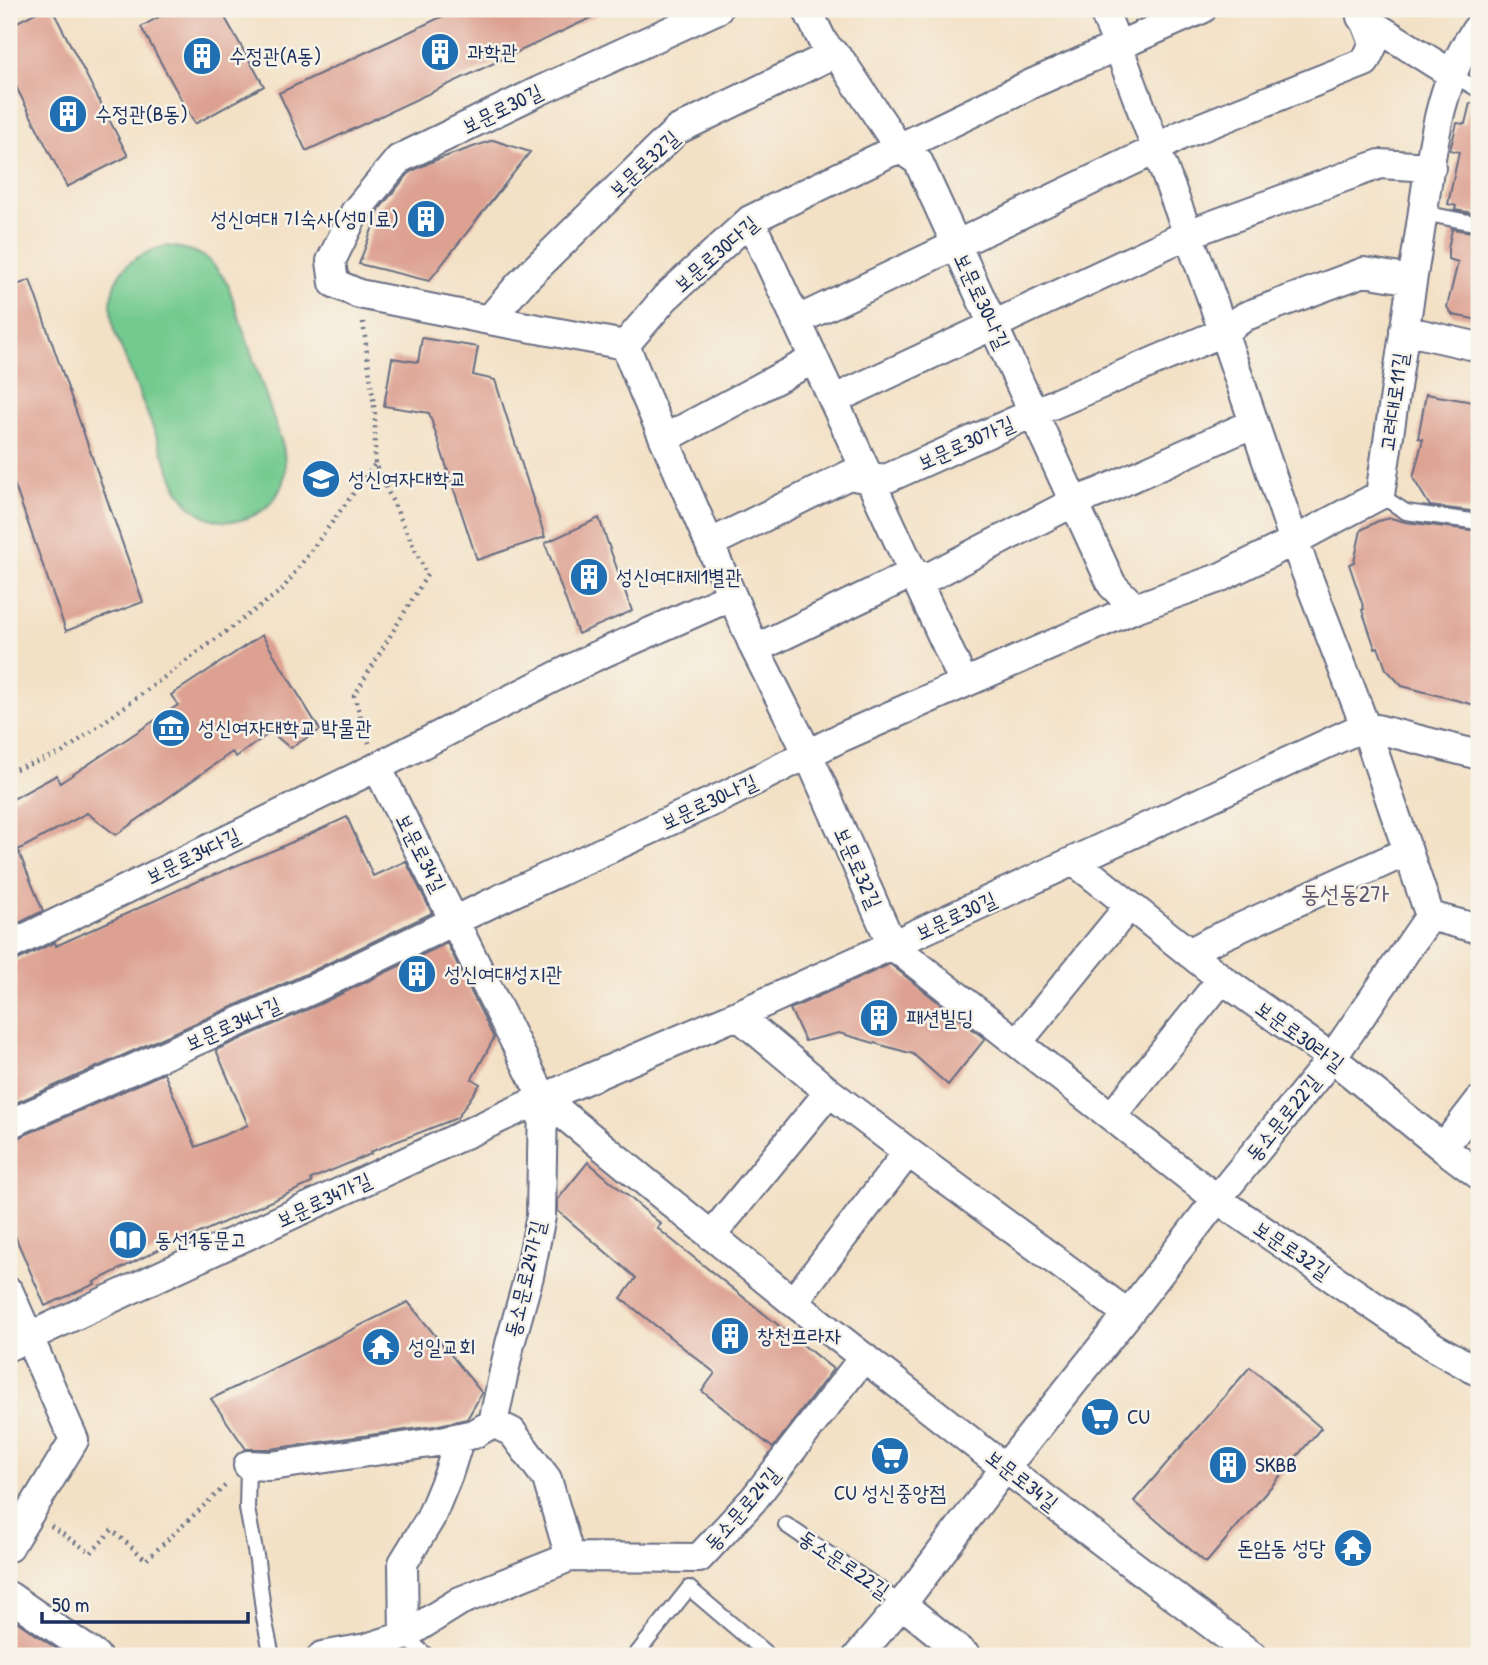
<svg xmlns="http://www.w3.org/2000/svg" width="1488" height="1665" viewBox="0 0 1488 1665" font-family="'Patrick Hand','Poor Story',sans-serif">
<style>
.green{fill:#73ca8f;stroke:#477c76;stroke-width:2}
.building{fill:#dda192}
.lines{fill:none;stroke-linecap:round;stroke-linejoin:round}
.service-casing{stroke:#676d82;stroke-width:18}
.minor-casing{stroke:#676d82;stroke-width:32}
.path{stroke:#676d82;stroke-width:4.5;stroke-dasharray:2 5;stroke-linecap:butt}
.service{stroke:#fff;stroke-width:14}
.minor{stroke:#fff;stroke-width:28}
.labels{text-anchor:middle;stroke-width:5;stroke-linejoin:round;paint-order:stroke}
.poi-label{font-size:21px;fill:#1b2f5e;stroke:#f7f3e8;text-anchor:start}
.street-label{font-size:21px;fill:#1b2f5e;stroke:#f7f3e8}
.quarter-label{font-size:24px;fill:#5f5770;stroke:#f7f3e8}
</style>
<rect width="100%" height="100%" fill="#f7f3e8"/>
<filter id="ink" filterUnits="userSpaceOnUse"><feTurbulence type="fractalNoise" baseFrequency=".0143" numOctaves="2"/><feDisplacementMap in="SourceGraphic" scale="14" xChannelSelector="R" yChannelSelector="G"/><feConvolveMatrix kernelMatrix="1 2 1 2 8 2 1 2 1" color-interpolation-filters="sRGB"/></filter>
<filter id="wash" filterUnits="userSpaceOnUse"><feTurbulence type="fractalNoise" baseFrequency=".00686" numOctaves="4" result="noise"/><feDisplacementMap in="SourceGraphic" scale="28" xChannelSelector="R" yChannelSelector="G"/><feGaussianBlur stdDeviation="1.57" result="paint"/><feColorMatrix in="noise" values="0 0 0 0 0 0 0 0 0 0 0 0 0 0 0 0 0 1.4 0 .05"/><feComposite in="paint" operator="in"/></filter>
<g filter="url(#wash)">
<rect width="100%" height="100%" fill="#f3e1c6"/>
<!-- green -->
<path class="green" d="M166,246c33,3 45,11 62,39l55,161c2,11 3,21 1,32 -8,37 -55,56 -86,34 -10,-6 -15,-15 -21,-24l-63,-158c-10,-46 6,-72 52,-84z"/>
<g id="blocks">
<!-- building -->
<path class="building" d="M43,9h9l76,147 -61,31 -58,-114v-47z
M173,9h47l44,77 -69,38 -54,-97z
M458,9h152l-304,142 -27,-58z
M1470,103l9,1v110l-24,-4 1,-4 -8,-2 11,-52 -9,-2 7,-27 8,1z
M493,140l37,12 -101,129 -70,-17 21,-56 30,-36 23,-11z
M1452,229l27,4v87l-26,-5 -6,-8 11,-45 -10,-3v-10z
M30,280l113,322 -77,29 -57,-162v-181z
M422,338l56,9 -5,28 22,5 50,157 -68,23 -48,-147 -45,-7 8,-48 26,4z
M1426,394l53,9v109l-49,-6 -17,-28 10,-39 -5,-1z
M599,518l33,93 -54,23 -33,-91z
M1391,518l14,4 74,9v158l-4,16 -73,-19 -16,-17 -8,-22 -3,1 -13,-38 2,-1 -15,-45 5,-2 7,-32 17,-9z
M262,635l58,95 -30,18 -19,-16 -35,25 -4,-5 -116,83 -29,-22 -69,37 25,61 -34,17v-127l48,-26 3,8 118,-78 -7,-10z
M347,817l26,59 33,-15 26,52 -126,61 -297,132v-144l7,-1 39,-19 1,4 148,-68v1l75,-31z
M447,943l47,95 -22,41 8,5 -23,34 -87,34 1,2 -60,25 1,4 -137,61 -1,-2 -80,40 1,2 -50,22 -36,-84v-82l7,-1 148,-66 32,74 52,-22 -32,-75 104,-46z
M890,964l95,75 -37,46 -35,-31 -74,-21 -34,8 -15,-32z
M588,1162l73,62 -4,4 176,141 -60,79 -71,-57 13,-18 -94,-75 15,-20 -78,-67v-12z
M408,1302l74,91 -15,26 -33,7 -164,23h-24l-35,-50z
M1250,1367l71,61 -115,135 -72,-62z
M9,1616l58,40h-58z"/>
</g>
</g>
<g filter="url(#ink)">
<use href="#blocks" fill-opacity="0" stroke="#676d82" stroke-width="2"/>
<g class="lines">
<!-- service casing -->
<g class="service-casing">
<path id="service" d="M1453,75l26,15
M1423,213l56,11
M1380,495l26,17 73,10
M248,1465l-1,44 10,52 7,57 8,38
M786,1525l116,79
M404,1636l23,20
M635,1656l54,-68 80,68"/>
</g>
<!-- minor casing -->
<g class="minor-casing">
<path id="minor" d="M718,9l-179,82 -140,68 -44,53 -24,49 3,22 25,11 130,26 136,25 21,52 109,252 53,105 84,191 325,254 217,148 45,25
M807,9l17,35 18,18 57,86 19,13 194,424 23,23
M1103,9l15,37 92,247 84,248 71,185 65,190
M1361,17l92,58
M750,220l214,463
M489,320l31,-36 157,-154 156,-76
M796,321l361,-172 22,-13 186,-74 9,-19 -10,-25
M1404,330l75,17
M625,345l40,-47 85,-78 281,-136 171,-75
M833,400l355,-166 192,-70 51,3
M664,439l150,-80
M711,543l138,-68 20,4 19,-1 145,-65 190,-81 23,-16 118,-44 48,8
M755,649l158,-76 16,4 145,-75 26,-10 154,-69
M377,767l166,331 250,204 212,166 248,188
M1074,861l148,118 110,79 111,90 36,27
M1430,916l49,13
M9,946l368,-179 217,-110 138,-61
M1189,953l22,-12 197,-90
M737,1015l92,77 79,60 220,162
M1018,1042l111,-136
M1112,1116l110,-137
M9,1124l304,-135 193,-93 220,-101 116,-58 293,-129 84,-30 75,-37 86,-46c13,-86 25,-171 39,-257 11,-68 16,-156 60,-212
M1443,1148l36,-47
M711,1236l118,-144
M9,1292l65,148 -65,107
M793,1302l115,-150
M9,1346l534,-248 194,-83 155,-70 473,-219 114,29
M493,1423l19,9 35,47 23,78
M248,1465l23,1 166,-24 37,-8 19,-11 17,-79 19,-68 12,-60 2,-118
M9,1596l87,60
M902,1604l64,52
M404,1636l-1,-73 27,-44 18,-44 12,-38
M322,1656l44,-8 38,-12 56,-35 110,-44 129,1 54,-58 111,-143
M858,1656l44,-52 103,-136 123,-154 89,-115 115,-141 98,-142"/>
</g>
<!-- path -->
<path class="path" d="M363,322l12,92v50
M9,771l53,-18 220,-163 93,-126 52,111 -73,121 15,47
M51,1526l40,27 21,-23 34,30 80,-75"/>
<!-- service -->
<use href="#service" class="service"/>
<!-- minor -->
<use href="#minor" class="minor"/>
</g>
</g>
<!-- icons -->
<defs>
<g id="building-disc" transform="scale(2.0125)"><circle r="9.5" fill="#1f6fb2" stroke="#f7f3e8"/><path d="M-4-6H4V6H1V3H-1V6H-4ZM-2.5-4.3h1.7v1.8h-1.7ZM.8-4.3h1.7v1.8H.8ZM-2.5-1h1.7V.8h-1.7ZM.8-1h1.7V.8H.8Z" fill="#fff"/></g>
<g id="university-disc" transform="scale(2.0125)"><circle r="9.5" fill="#1f6fb2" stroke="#f7f3e8"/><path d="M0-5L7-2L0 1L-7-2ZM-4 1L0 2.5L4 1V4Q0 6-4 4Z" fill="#fff"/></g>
<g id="museum-disc" transform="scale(2.0125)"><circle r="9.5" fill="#1f6fb2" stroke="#f7f3e8"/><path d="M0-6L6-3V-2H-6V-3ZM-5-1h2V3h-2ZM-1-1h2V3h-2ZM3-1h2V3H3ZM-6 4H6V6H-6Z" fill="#fff"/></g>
<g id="library-disc" transform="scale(2.0125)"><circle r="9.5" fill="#1f6fb2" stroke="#f7f3e8"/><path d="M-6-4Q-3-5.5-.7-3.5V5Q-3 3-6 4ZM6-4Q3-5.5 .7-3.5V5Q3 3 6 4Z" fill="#fff"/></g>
<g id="temple-disc" transform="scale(2.0125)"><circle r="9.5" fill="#1f6fb2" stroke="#f7f3e8"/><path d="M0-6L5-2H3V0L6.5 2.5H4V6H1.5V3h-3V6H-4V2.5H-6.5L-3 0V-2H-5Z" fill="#fff"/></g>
<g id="supermarket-disc" transform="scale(2.0125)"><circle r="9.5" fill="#1f6fb2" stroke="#f7f3e8"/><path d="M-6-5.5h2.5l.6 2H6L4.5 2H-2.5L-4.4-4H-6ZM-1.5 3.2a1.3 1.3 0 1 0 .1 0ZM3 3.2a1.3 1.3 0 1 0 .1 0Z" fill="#fff"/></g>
</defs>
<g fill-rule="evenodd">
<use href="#building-disc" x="440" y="52"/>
<use href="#building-disc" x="202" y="56"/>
<use href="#building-disc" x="68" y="114"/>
<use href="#building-disc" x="426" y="219"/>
<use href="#university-disc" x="321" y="479"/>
<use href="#building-disc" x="589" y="577"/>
<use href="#museum-disc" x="171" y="728"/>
<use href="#building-disc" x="417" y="974"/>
<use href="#building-disc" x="879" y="1018"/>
<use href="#library-disc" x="128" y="1240"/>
<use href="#building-disc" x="730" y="1336"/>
<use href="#temple-disc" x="381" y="1347"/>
<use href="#supermarket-disc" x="1100" y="1417"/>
<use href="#supermarket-disc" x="890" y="1456"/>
<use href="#building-disc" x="1228" y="1465"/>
<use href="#temple-disc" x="1353" y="1548"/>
</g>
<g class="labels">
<!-- poi labels -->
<g class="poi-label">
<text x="467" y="59">과학관</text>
<text x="229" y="63">수정관(A동)</text>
<text x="95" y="121">수정관(B동)</text>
<text x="399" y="226" text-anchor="end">성신여대 기숙사(성미료)</text>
<text x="348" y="486">성신여자대학교</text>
<text x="616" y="584">성신여대제1별관</text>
<text x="198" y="735">성신여자대학교 박물관</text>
<text x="444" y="981">성신여대성지관</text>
<text x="906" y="1025">패션빌딩</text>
<text x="155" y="1247">동선1동문고</text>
<text x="757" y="1343">창천프라자</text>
<text x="408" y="1354">성일교회</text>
<text x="1127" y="1424">CU</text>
<text x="1255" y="1472">SKBB</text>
<text x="890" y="1500" text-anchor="middle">CU 성신중앙점</text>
<text x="1326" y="1555" text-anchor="end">돈암동 성당</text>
</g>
<!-- street labels -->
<g class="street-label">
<text transform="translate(502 109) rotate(-26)" y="7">보문로30길</text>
<text transform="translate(644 164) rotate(-43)" y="7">보문로32길</text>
<text transform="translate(716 254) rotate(-41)" y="7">보문로30다길</text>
<text transform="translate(982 301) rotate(65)" y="7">보문로30나길</text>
<text transform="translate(1394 402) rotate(-82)" y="7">고려대로11길</text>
<text transform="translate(966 443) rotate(-24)" y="7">보문로30가길</text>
<text transform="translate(709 802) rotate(-25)" y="7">보문로30나길</text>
<text transform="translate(421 853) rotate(63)" y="7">보문로34길</text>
<text transform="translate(193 856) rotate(-26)" y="7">보문로34다길</text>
<text transform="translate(858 868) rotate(66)" y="7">보문로32길</text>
<text transform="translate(956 916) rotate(-25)" y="7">보문로30길</text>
<text transform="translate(233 1024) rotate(-24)" y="7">보문로34나길</text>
<text transform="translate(1300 1036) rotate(36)" y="7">보문로30라길</text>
<text transform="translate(1283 1118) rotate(-51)" y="7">동소문로22길</text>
<text transform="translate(324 1200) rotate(-25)" y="7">보문로34가길</text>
<text transform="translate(1292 1250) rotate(34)" y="7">보문로32길</text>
<text transform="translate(525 1279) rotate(-77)" y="7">동소문로24가길</text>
<text transform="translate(1022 1480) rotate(38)" y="7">보문로34길</text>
<text transform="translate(742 1509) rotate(-49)" y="7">동소문로24길</text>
<text transform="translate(844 1564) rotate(34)" y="7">동소문로22길</text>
</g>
<!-- quarter labels -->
<g class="quarter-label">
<text x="1345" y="902">동선동2가</text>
</g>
</g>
<!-- margin -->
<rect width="1488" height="1665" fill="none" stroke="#f7f3e8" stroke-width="35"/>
<!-- scale -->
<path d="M42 1612v10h206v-10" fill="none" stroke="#1b2f5e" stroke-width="3.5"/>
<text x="52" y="1612" font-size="21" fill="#1b2f5e" stroke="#f7f3e8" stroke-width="5" paint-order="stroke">50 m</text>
</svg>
